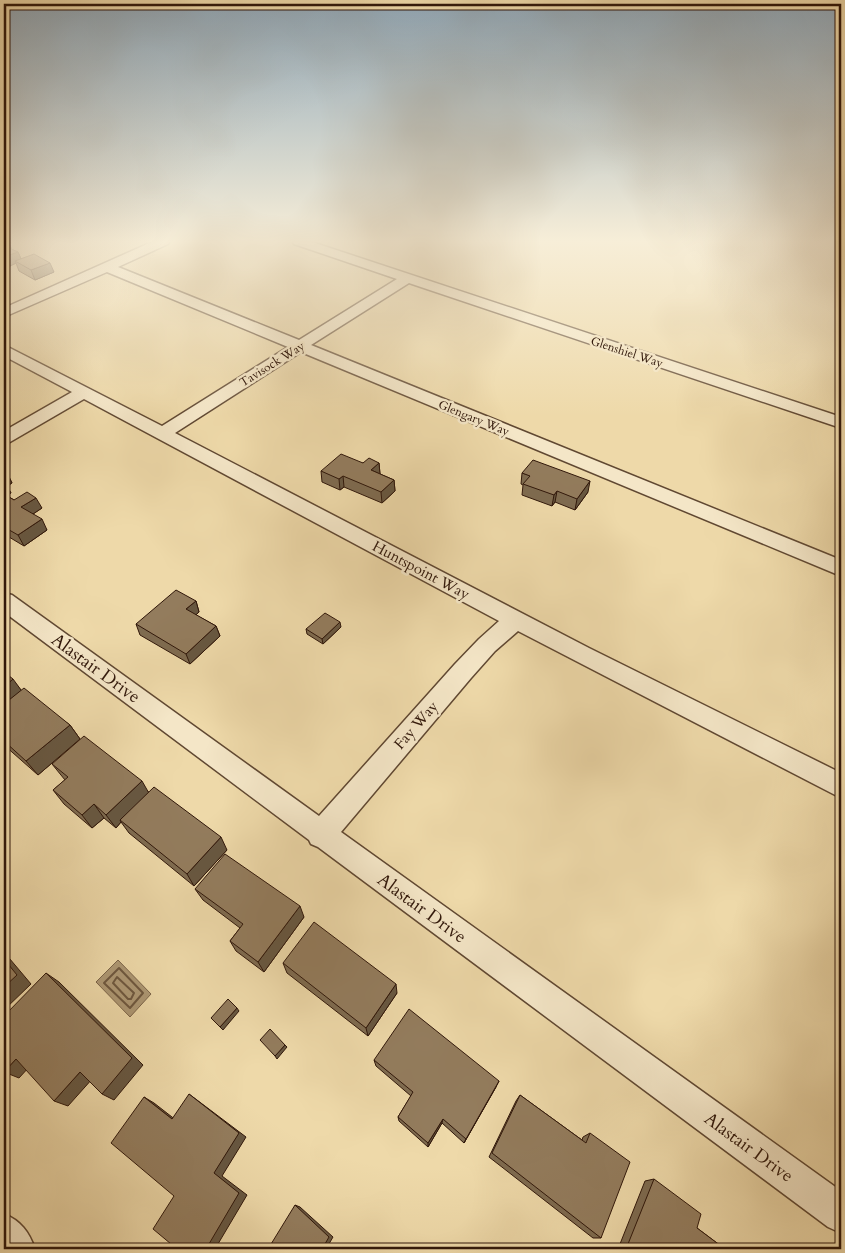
<svg xmlns="http://www.w3.org/2000/svg" width="845" height="1253" viewBox="0 0 845 1253" font-family="Cardo,serif">
<style>
.water{fill:#ad9773;stroke:#7b6449}
.lines{fill:none;stroke-linecap:round;stroke-linejoin:round}
.shore{stroke:#6e573e;stroke-width:2}
.minor-casing{stroke:#604832;stroke-width:3}
.minor{fill:#f4e6c7;fill-rule:evenodd}
.wall{fill:#7e6b50;stroke:#30170a}
.shaded-wall{fill:#675741;stroke:#30170a}
.building{fill:#937c5d;stroke:#30170a}
.labels{text-anchor:middle;stroke-width:5;stroke-linejoin:round;paint-order:stroke}
.far-street-label{font-size:12px;fill:#30170a;stroke:#f4e6c7}
.street-label{font-size:15px;fill:#30170a;stroke:#f4e6c7}
.near-street-label{font-size:18px;fill:#30170a;stroke:#f4e6c7}
</style>
<rect width="100%" height="100%" fill="#eed9a9"/>
<filter id="stains"><feTurbulence type="fractalNoise" baseFrequency=".004" numOctaves="4"/><feColorMatrix values="0 0 0 0 .2 0 0 0 0 .09 0 0 0 0 .02 0 0 0 .5 -.17"/></filter>
<radialGradient id="worn" r=".72"><stop offset=".6" stop-color="#630" stop-opacity="0"/><stop offset="1" stop-color="#630" stop-opacity=".3"/></radialGradient>
<!-- water -->
<path class="water" d="M118,960l33,34 -21,23 -34,-35z"/>
<g class="lines">
<!-- shore -->
<path class="shore" d="M119,968l24,25 -13,15 -26,-25z
M117,977l17,16 -3,6h-3l-15,-16z"/>
<!-- minor casing -->
<g class="minor-casing">
<path id="minor" d="M154,241h16l-2,3 -50,23 181,73 98,-61 -103,-35 -2,-3h17l532,176v11l-432,-145 -98,62 530,215v16l-540,-224 -126,81 414,215 252,125v25l-323,-167 -23,20 -24,27 -130,154 500,359v42l-13,-6 -510,-380 -7,-3 -2,-4 -305,-228v-19l8,2 307,221 136,-152 24,-25 20,-18 -415,-222 -74,43 -6,1v-12l68,-39 -68,-36v-11l158,81 126,-79 -181,-75 -103,45v-9z
M4,1214c17,7 25,18 31,35h-31z"/>
</g>
<!-- minor -->
<use href="#minor" class="minor"/>
</g>
<!-- wall -->
<path class="wall" d="M4,241l7,8 7,3 3,7 33,13 -19,8 -16,-9 -3,-8 -10,5 -2,-1z
M363,463h16l1,11 14,6 1,11 -13,12 -38,-16 -4,3 -18,-8 -1,-11z
M4,467l8,16 -5,3 4,7 -5,2 8,5 28,8 -9,6 14,16 -23,16 -15,-9 -5,4z
M522,473l66,19 -13,18 -20,-8 -3,4 -30,-11 1,-10 -2,-1z
M196,601l3,11 -3,3 20,11 4,10 -30,28 -50,-29 -4,-11z
M341,627l-18,17 -16,-10 -1,-5z
M4,672l18,19 48,34 10,14 -42,36 -34,-30z
M52,764l97,28 78,58 -33,36 -65,-53 -8,-11 -5,6 -12,-10 -12,10 -28,-24 -11,-14 12,-10z
M195,889l109,28 -40,55 -28,-21 -6,-10 10,-13 -37,-28z
M283,963l114,30 -29,43 -81,-63z
M374,1060l122,27 -32,56 -22,-20 -14,24 -29,-26 -1,-4 13,-21 -35,-30z
M520,1095l62,45 1,-3 7,-4 11,105h-8l-104,-81 27,-56z
M654,1179l43,49 28,21h-107l27,-68z"/>
<!-- shaded-wall -->
<path class="shaded-wall" d="M9,243l4,9 -9,-4v-3z
M18,252l4,9h-7l1,2 -10,5 -2,-6v-5z
M50,263l4,9 -19,8 -4,-10z
M379,463l1,11 -9,-4z
M4,467l8,16 -5,3 4,7 -7,4z
M343,476l1,11 -4,3 -1,-11z
M394,480l1,11 -13,12 -1,-11z
M590,481l-2,11 -13,18 2,-11z
M557,491l-2,11 -3,4 2,-11z
M36,498l6,10 -15,10 -6,-11z
M42,519l5,11 -23,16 -6,-11z
M4,529l5,8 -5,4z
M196,601l3,11 -9,8 -4,-11z
M340,622l1,5 -18,17 -1,-5z
M216,626l4,10 -30,28 -4,-10z
M13,679l11,15 -20,16v-23z
M70,725l10,14 -42,36 -12,-14z
M142,781l8,14 -30,25 1,2 -5,6 -10,-13z
M94,804l10,14 -12,10 -10,-13z
M221,837l6,13 -33,36 -7,-12z
M300,906l4,11 -40,55 -6,-10z
M4,952l27,32 -27,26z
M46,973l13,9 84,83 -29,35 -12,-6z
M396,984l1,9 -29,43 -2,-8z
M237,1008l2,3 -16,19 -3,-3z
M285,1045l2,2 -10,12 -2,-3z
M16,1059l14,7 -11,12 -15,-6z
M80,1072l13,6 -25,28 -14,-5z
M499,1081l-3,6 -32,56 2,-4z
M189,1094l8,6 49,37 -24,39 25,19 -32,54h-9z
M144,1097l10,6 27,21 -9,-5z
M443,1119l-1,4 -14,24v-4z
M295,1205l5,2 33,30 -7,12h-4z"/>
<!-- building -->
<path class="building" d="M4,241l5,2 -5,2z
M4,246l14,6 -14,5z
M34,254l16,9 -19,7 -16,-9z
M341,454l22,9 6,-5 10,5 -8,7 23,10 -13,12 -38,-16 -4,3 -18,-8z
M533,460l57,21 -13,18 -20,-8 -3,4 -31,-11 7,-8 -8,-3z
M27,492l9,6 -15,9 21,12 -24,16 -14,-8v-33l10,6z
M176,590l20,11 -10,8 30,17 -30,28 -50,-30z
M325,613l15,9 -18,17 -16,-10z
M4,672l9,7 -9,8z
M24,688l46,37 -44,36 -22,-20v-37z
M84,736l58,45 -36,34 -12,-11 -12,11 -29,-25 15,-13 -16,-13z
M154,787l67,50 -34,37 -67,-54z
M225,854l75,52 -42,56 -28,-21 13,-17 -48,-35z
M314,922l82,62 -30,44 -83,-65z
M4,959l13,16 -13,12z
M46,973l86,85 -30,36 -22,-22 -26,29 -38,-42 -12,13v-56z
M228,999l9,9 -17,19 -9,-9z
M409,1009l90,72 -33,58 -23,-20 -15,24 -30,-26 15,-25 -39,-32z
M270,1029l15,16 -10,11 -15,-16z
M189,1094l50,39 -25,40 25,20 -33,56h-29l-24,-20 21,-33 -63,-53 33,-46 28,22z
M520,1095l66,48 4,-10 40,29 -29,76 -109,-85z
M654,1179l47,35 -4,14 28,21h-99z
M295,1205l34,32 -7,12h-54z"/>
<!-- sky -->
<linearGradient id="sky" x2="0" y2="1"><stop stop-color="#90a8b9"/><stop offset="0.58" stop-color="#f7eed8"/><stop offset="1" stop-color="#f7eed8" stop-opacity="0"/></linearGradient>
<rect width="845" height="416" fill="url(#sky)"/>
<g class="labels">
<!-- far-street labels -->
<g class="far-street-label">
<text transform="translate(627 352) rotate(18)" y="4">Glenshiel Way</text>
<text transform="translate(272 364) rotate(-32)" y="4">Tavisock Way</text>
<text transform="translate(474 418) rotate(22)" y="4">Glengary Way</text>
</g>
<!-- street labels -->
<g class="street-label">
<text transform="translate(421 570) rotate(28)" y="5">Huntspoint Way</text>
<text transform="translate(416 725) rotate(-49)" y="5">Fay Way</text>
</g>
<!-- near-street labels -->
<g class="near-street-label">
<text transform="translate(96 668) rotate(36)" y="6">Alastair Drive</text>
<text transform="translate(422 908) rotate(36)" y="6">Alastair Drive</text>
<text transform="translate(749 1147) rotate(36)" y="6">Alastair Drive</text>
</g>
</g>
<!-- margin -->
<rect width="845" height="1253" fill="none" stroke="#eed9a9" stroke-width="20"/>
<rect x="5" y="5" width="835" height="1243" fill="none" stroke="#30170a" stroke-width="2.5"/>
<rect x="10" y="10" width="825" height="1233" fill="none" stroke="#30170a"/>
<rect width="100%" height="100%" filter="url(#stains)"/>
<rect width="100%" height="100%" fill="url(#worn)"/>
</svg>
